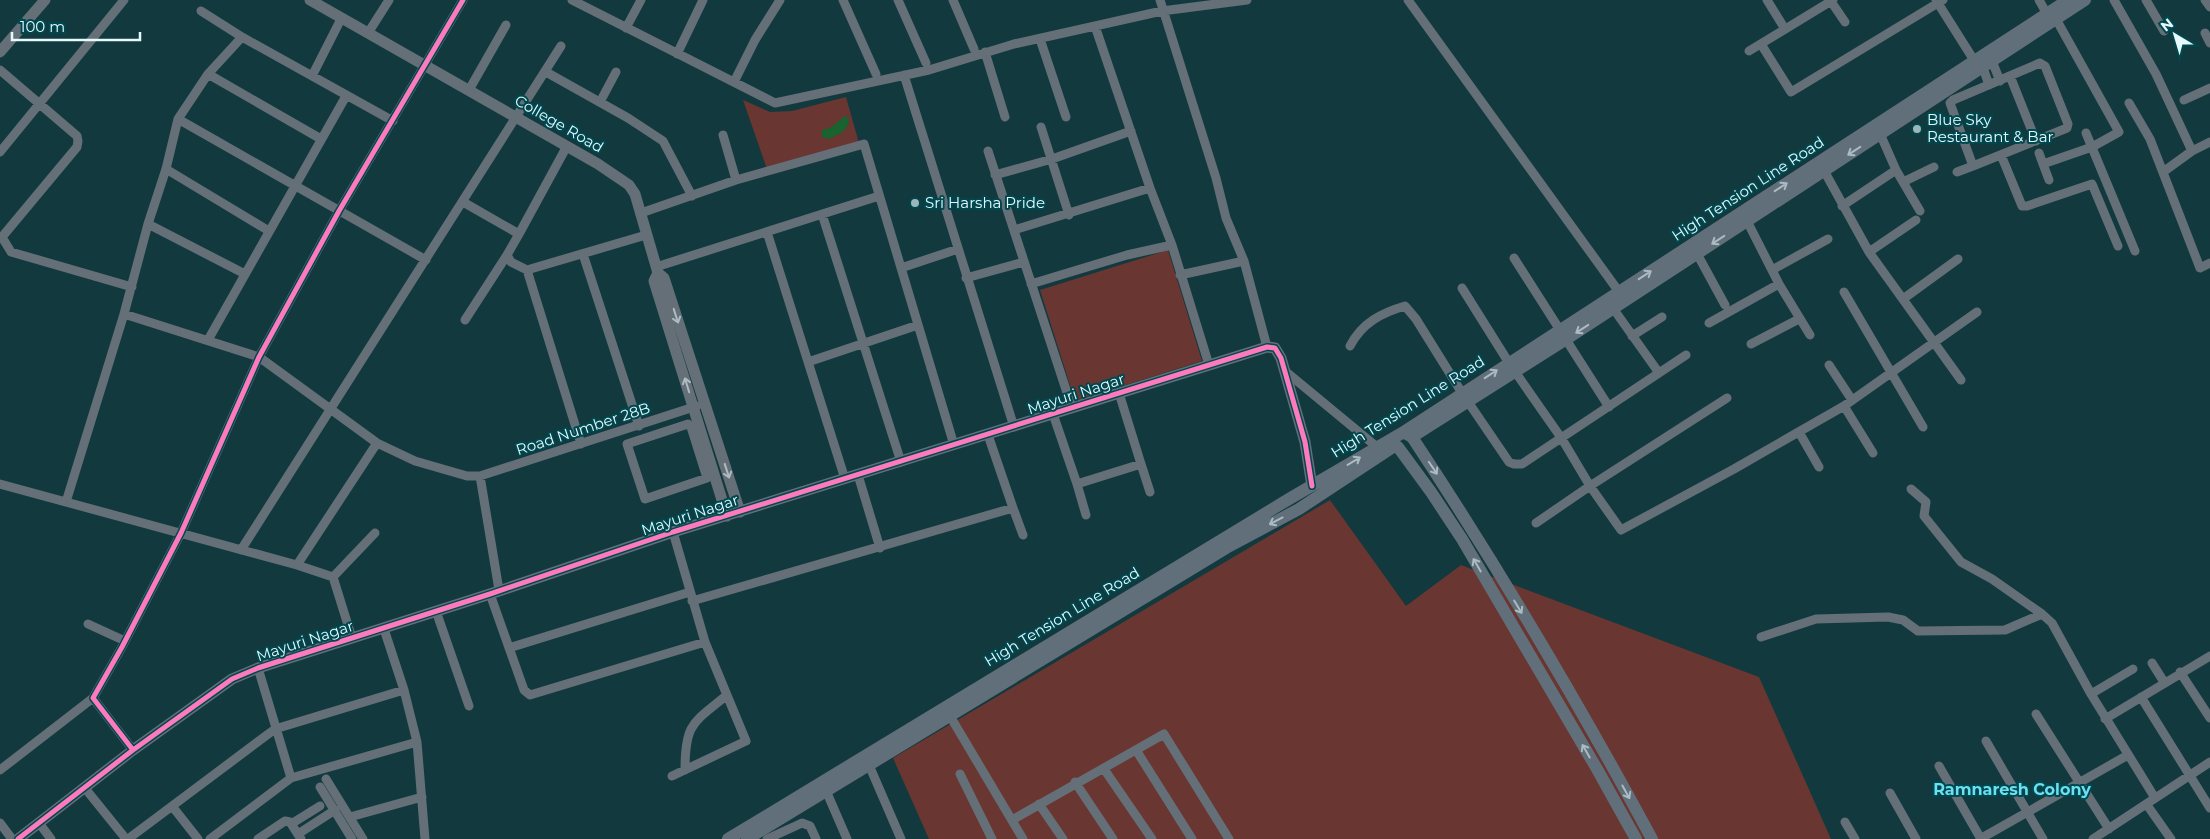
<svg xmlns="http://www.w3.org/2000/svg" width="2210" height="839" viewBox="0 0 2210 839" font-family="Montserrat,sans-serif">
<style>
.green{fill:#693631}
.water{fill:#18632f}
.lines{fill:none;stroke-linecap:round;stroke-linejoin:round}
.minor{stroke:#646f78;stroke-width:9}
.tertiary{stroke:#646f78;stroke-width:11}
.secondary{stroke:#616f7a;stroke-width:12}
.cycleway-casing{stroke:#004850;stroke-width:8}
.cycleway{stroke:#fd7abc;stroke-width:5}
.oneway{stroke:#aabbc2}
.oneway2{stroke:#acbbc1}
.poi-dot{fill:#9cb6ba;stroke:#004850;stroke-width:2}
.labels{text-anchor:middle;stroke-width:4;stroke-linejoin:round;paint-order:stroke}
.poi-label{font-size:15px;fill:#e6f9fd;stroke:#004850;text-anchor:start}
.street-label{font-size:15px;fill:#e6f9fd;stroke:#004850}
.neighbourhood-label{font-size:16px;font-weight:bold;fill:#6cdff0;stroke:#004850}
</style>
<rect width="100%" height="100%" fill="#12393e"/>
<!-- green -->
<path class="green" d="M846,97l13,46 -92,26 -24,-69 27,12 22,-1z
M1168,250l34,111 -127,40 -35,-111z
M1330,500l76,106 55,-41 298,112 72,162h-902l-36,-81z"/>
<!-- water -->
<path class="water" d="M845,116l4,3c0,12 -11,15 -20,20l-7,-2v-7l8,-2z"/>
<g class="lines">
<!-- minor -->
<path class="minor" d="M572,0l203,103 154,-33 85,-26 81,-18 67,-15 85,-11
M843,0l33,74
M898,0l28,63
M953,0l21,49
M1160,0l56,178 10,40 18,43 23,86
M1408,0l214,296
M1767,0l18,29
M1830,0l15,22
M1936,0l41,65
M2039,0l8,14
M2114,0l42,74 36,77
M2146,0l18,31
M2205,0l5,7
M201,11l41,26 151,84
M1095,26l55,162 22,57 37,120
M626,28l15,-28
M368,33l21,-33
M2205,33l5,10
M1040,39l26,78
M1761,44l30,48 152,-92
M1749,51l84,-51
M985,52l20,65
M677,54l26,-54
M1992,61l8,20
M1981,62l8,23
M2040,63l5,3 23,58 -1,4 -94,38 -23,-63 3,-3z
M0,70l77,66 1,5 -1,6 -75,90 9,15 121,35
M546,72l82,46 35,23 29,55
M208,74l113,65
M904,75l110,352
M312,76l29,-57
M2010,76l26,65
M734,82l21,-42 25,-40
M469,90l37,-65
M2184,100l26,-12
M600,102l16,-30
M2129,103l21,36 50,129 10,-5
M178,119l248,141
M1041,127l28,88
M1878,129l18,41 24,41
M2086,133l49,118
M723,135l13,45
M988,151l84,257
M0,152l124,-152
M2039,153l4,11
M2001,155l21,51h5l65,-22 26,62
M1822,167l47,85 92,128
M166,169l103,62
M1957,172l16,-6
M2163,172l29,-21 18,-9
M995,175l57,-16 79,-28
M2049,180l-6,-16 49,-17 27,-15 -63,-113
M1903,182l31,-15
M463,202l56,32 -12,21 4,7 16,8 119,-35
M1842,206l54,-36
M641,213l95,-33 128,-36 90,301
M822,214l79,248
M1745,217l34,67 31,51
M148,224l97,50
M1014,230l136,-42
M767,232l78,247
M519,234l48,-88
M1695,250l30,55
M1869,252l47,-32
M583,254l56,172
M1514,258l95,149
M656,267l223,-71
M901,268l57,-19
M527,270l54,174
M1772,270l56,-31
M1180,275l64,-14
M966,278l58,-16
M1031,284l96,-29 45,-10
M1462,288l47,75 53,76 28,47 31,44 113,-61 110,-63 133,-94
M1844,292l79,135
M1903,299l55,-40
M1610,304l49,69
M124,314l135,43 118,86 38,18 52,15h13l217,-70
M465,320l42,-65
M1709,323l70,-39
M1632,336l30,-19
M208,340l138,-244
M1751,344l48,-25
M1350,346c12,-23 31,-33 55,-40l11,13 46,74 47,69 5,2h8l164,-109
M808,362l110,-37
M1829,365l23,35
M1285,371l92,76
M1844,406l29,47
M1053,414l24,70 64,-20 -22,-71
M688,424l3,3 16,51 -62,21 -18,-55z
M1799,432l20,35
M1141,464l9,28
M858,475l22,73
M480,476l19,114
M0,484l297,81 36,12 19,61
M1077,484l9,31
M1911,489l15,13 -2,14 37,46 31,17 50,35
M66,502l58,-188 24,-90 18,-55 12,-50 30,-45 34,-37
M1013,508l10,27
M1536,523l54,-37 137,-88
M241,550l320,-504
M297,565l80,-122
M333,577l42,-44
M490,594l34,96 6,5 175,-53
M692,601l321,-93 -25,-73
M436,611l33,95
M88,624l37,17
M384,629l20,61 13,52 8,97
M1761,637l55,-18 72,-2 15,3 15,11 87,-1 37,-16 10,9 39,71 64,104
M509,648l181,-56
M2152,663l12,19
M2180,672l30,46
M2091,694l42,-25
M2141,697l69,111
M2036,714l73,115
M950,716l73,123
M2105,719l105,-63
M1986,741l57,98
M133,750l-40,-52 29,-51 59,-114 78,-176 80,-146 124,-211
M1136,750l56,89
M869,765l32,74
M1939,766l42,73
M1104,769l48,70
M0,770l93,-72
M685,770c0,-47 8,-47 42,-75
M960,774l32,65
M672,776l74,-35 -41,-99 -32,-110
M291,778l126,-36
M326,779l37,60
M1075,782l38,57
M824,786l23,53
M84,787l42,52
M320,787l32,52
M1890,793l26,46
M1039,804l24,35
M2147,805l24,34
M172,806l26,33
M350,817l72,-20
M1012,820l152,-86 65,105
M1845,822l10,17
M0,823l12,16
M39,823l12,16
M291,824l29,-18
M298,834l37,-24
M128,839l147,-110 129,-39
M210,839l81,-61 -33,-110
M258,839l27,-18 5,1 11,17
M767,839l35,-16 8,3 6,13
M1980,839l148,-84
M2093,839l117,-77"/>
<!-- tertiary -->
<path class="tertiary" d="M310,0l288,164 31,21 6,9 23,79 6,5 76,234
M0,52l45,-52
M658,273l-4,8 73,235
M18,839l115,-89 99,-71 26,-11 232,-74 183,-62 594,-185 8,1 6,10 24,84 7,44"/>
<!-- secondary -->
<path class="secondary" d="M1407,434l5,3c86,130 166,265 240,402
M1412,437l153,-97 520,-340
M728,839l561,-340 113,-66 666,-433
M747,839l479,-291 73,-39 94,-62h5l33,45 31,47 135,230 39,70"/>
<!-- cycleway casing -->
<g class="cycleway-casing">
<path id="cycleway" d="M133,750l-40,-52 29,-51 59,-114 78,-176 80,-146 124,-211
M18,839l115,-89 99,-71 26,-11 232,-74 183,-62 594,-185 8,1 6,10 24,84 7,44"/>
</g>
<!-- cycleway -->
<use href="#cycleway" class="cycleway"/>
</g>
<!-- one-way arrows -->
<defs><path id="oneway-shaft" d="M-6 0H5M1.5-3L5.5 0L1.5 3" fill="none" stroke-width="1.6" stroke-linecap="round" stroke-linejoin="round" transform="scale(1.25)"/></defs>
<g class="oneway">
<use href="#oneway-shaft" transform="translate(1854 151) rotate(147)"/>
<use href="#oneway-shaft" transform="translate(1781 187) rotate(-33)"/>
<use href="#oneway-shaft" transform="translate(1718 240) rotate(147)"/>
<use href="#oneway-shaft" transform="translate(1645 275) rotate(-33)"/>
<use href="#oneway-shaft" transform="translate(1582 329) rotate(147)"/>
<use href="#oneway-shaft" transform="translate(1491 374) rotate(-33)"/>
<use href="#oneway-shaft" transform="translate(1354 461) rotate(-31)"/>
<use href="#oneway-shaft" transform="translate(1433 468) rotate(56)"/>
<use href="#oneway-shaft" transform="translate(1276 521) rotate(152)"/>
<use href="#oneway-shaft" transform="translate(1477 565) rotate(-120)"/>
<use href="#oneway-shaft" transform="translate(1518 607) rotate(59)"/>
<use href="#oneway-shaft" transform="translate(1586 751) rotate(-120)"/>
<use href="#oneway-shaft" transform="translate(1626 792) rotate(61)"/>
</g>
<g class="oneway2">
<use href="#oneway-shaft" transform="translate(676 316) rotate(72)"/>
<use href="#oneway-shaft" transform="translate(687 385) rotate(-107)"/>
<use href="#oneway-shaft" transform="translate(727 471) rotate(72)"/>
</g>
<!-- markers -->
<g class="poi-dot">
<circle cx="1917" cy="129" r="5"/>
<circle cx="915" cy="203" r="5"/>
</g>
<g class="labels">
<!-- poi labels -->
<g class="poi-label">
<text x="1927" y="125">Blue Sky<tspan x="1927" dy="17">Restaurant &amp; Bar</tspan></text>
<text x="925" y="208">Sri Harsha Pride</text>
</g>
<!-- street labels -->
<g class="street-label">
<text transform="translate(559 124) rotate(30)" y="5">College Road</text>
<text transform="translate(1748 189) rotate(-33)" y="5">High Tension Line Road</text>
<text transform="translate(1076 394) rotate(-18)" y="5">Mayuri Nagar</text>
<text transform="translate(1408 407) rotate(-32)" y="5">High Tension Line Road</text>
<text transform="translate(583 429) rotate(-18)" y="5">Road Number 28B</text>
<text transform="translate(690 515) rotate(-18)" y="5">Mayuri Nagar</text>
<text transform="translate(1062 617) rotate(-31)" y="5">High Tension Line Road</text>
<text transform="translate(305 641) rotate(-18)" y="5">Mayuri Nagar</text>
</g>
<!-- neighbourhood labels -->
<g class="neighbourhood-label">
<text x="2012" y="795">Ramnaresh Colony</text>
</g>
</g>
<!-- north arrow -->
<g transform="translate(2175 35) rotate(322)" stroke="#004850" stroke-width="4" paint-order="stroke">
<path d="M0-4L9 19L0 12L-9 19Z" fill="#e6f9fd"/>
<text y="-8" font-size="14" font-weight="bold" text-anchor="middle" fill="#e6f9fd">N</text>
</g>
<!-- scale -->
<path d="M12 32v8h128v-8" fill="none" stroke="#e6f9fd" stroke-width="2.5"/>
<text x="20" y="32" font-size="15" fill="#e6f9fd" stroke="#004850" stroke-width="4" paint-order="stroke">100 m</text>
</svg>
